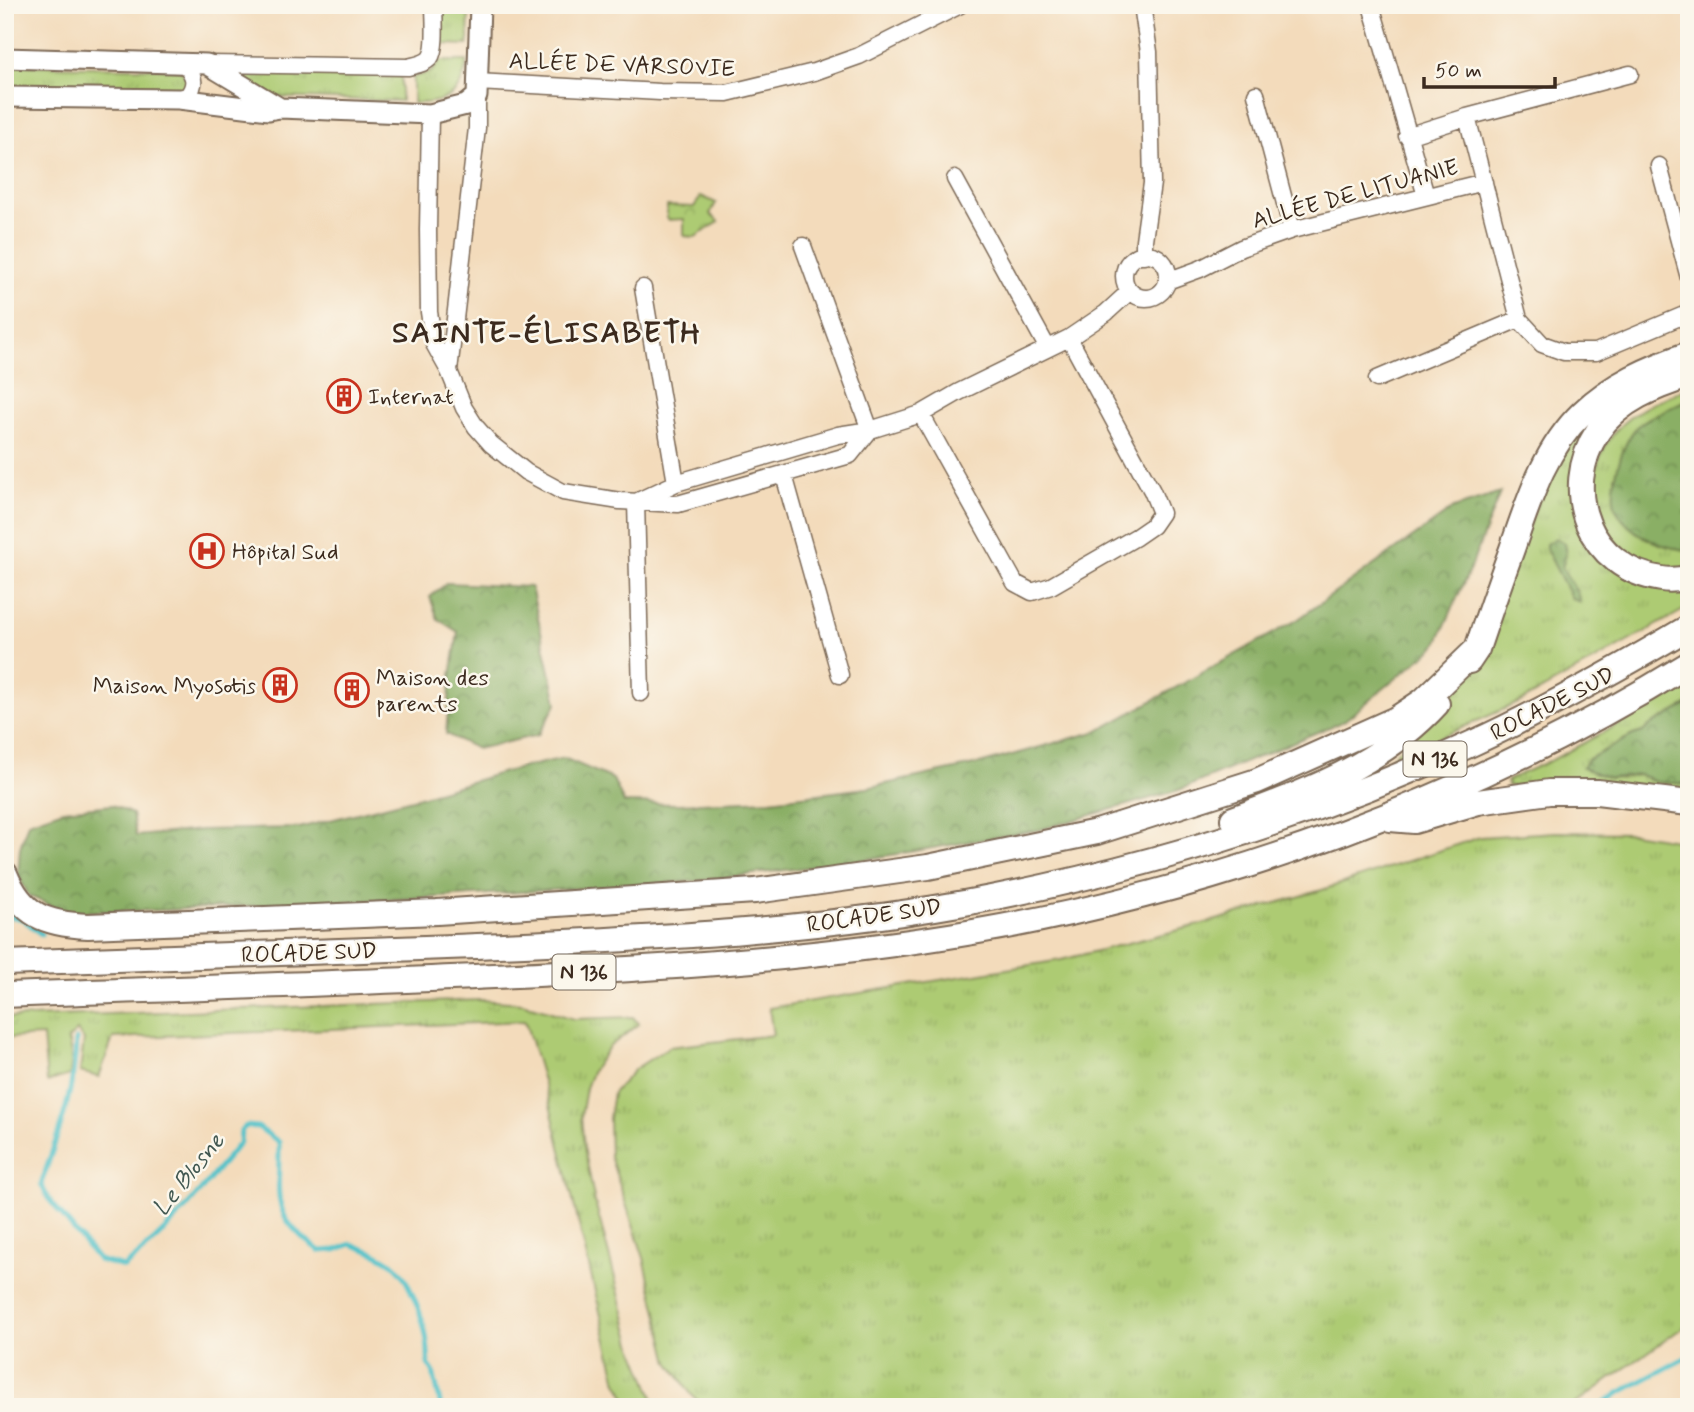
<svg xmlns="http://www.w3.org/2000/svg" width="1694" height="1412" viewBox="0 0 1694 1412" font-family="Mynerve,sans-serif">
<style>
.grass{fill:url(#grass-tufts);stroke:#747a48;stroke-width:2}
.forest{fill:url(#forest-crowns);stroke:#626c42;stroke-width:2}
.park{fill:url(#park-crowns);stroke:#747a48;stroke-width:2}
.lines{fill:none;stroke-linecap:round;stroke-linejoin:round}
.stream{stroke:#54c2c9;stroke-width:5}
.minor-casing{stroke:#7b6855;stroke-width:19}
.tertiary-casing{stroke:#7b6855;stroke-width:23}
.trunk-casing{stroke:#7b6855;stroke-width:28}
.minor{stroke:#fff;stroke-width:16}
.tertiary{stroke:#fff;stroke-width:19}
.trunk{stroke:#fff;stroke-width:24}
.labels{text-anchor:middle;stroke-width:5;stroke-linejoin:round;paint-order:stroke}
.shield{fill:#fbf7ec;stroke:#75685c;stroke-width:2}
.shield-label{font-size:21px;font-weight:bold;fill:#3b2a1e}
.street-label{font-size:23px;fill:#3b2a1e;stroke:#fbf7ec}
.poi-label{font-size:23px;fill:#3b2a1e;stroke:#fbf7ec;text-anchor:start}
.water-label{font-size:24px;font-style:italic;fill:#425851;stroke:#fbf7ec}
.district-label{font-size:30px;font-weight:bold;letter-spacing:2px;fill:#3b2a1e;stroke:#fbf7ec}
</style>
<defs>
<pattern id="grass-tufts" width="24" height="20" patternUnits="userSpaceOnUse" patternTransform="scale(1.75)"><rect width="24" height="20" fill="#adcb73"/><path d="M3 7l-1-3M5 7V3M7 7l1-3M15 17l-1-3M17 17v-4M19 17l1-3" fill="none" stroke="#96ae63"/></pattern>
<pattern id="forest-crowns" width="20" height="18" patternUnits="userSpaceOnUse" patternTransform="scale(1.75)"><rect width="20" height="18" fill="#8aaf65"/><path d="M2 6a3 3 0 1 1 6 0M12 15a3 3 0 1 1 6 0" fill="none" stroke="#728f53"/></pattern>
<pattern id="park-crowns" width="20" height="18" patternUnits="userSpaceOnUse" patternTransform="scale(1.75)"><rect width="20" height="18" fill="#adcb73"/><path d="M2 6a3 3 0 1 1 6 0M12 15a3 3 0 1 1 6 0" fill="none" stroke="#96ae63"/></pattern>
</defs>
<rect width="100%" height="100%" fill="#fbf7ec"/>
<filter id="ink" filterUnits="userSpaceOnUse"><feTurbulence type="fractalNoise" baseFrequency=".0143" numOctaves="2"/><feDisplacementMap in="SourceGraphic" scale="14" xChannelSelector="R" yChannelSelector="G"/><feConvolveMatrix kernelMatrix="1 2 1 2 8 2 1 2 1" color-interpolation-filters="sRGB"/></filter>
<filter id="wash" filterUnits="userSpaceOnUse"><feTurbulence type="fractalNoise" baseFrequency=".00686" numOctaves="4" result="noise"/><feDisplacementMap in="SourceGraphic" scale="28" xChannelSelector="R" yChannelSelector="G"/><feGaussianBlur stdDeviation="1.57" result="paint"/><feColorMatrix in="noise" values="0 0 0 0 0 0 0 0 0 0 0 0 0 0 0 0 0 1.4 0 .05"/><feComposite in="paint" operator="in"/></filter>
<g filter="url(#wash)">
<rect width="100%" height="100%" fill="#f3dbbb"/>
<!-- grass -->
<path class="grass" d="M443,5h26l-1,40 -27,-1z
M440,61h27c-5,35 -21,43 -54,42v-26l18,-5z
M5,65l175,4 8,11 -4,11h-179z
M234,71l167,4v26l-134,-4z
M1689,387v13l-16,6 -58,70 1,33 13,15 60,25v21c-9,0 -19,1 -27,-1 -10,-2 -21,-7 -30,-13 -48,-29 -50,-88 -13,-129 18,-19 46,-29 70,-40z
M1577,432l5,8 2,94 105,53v20l-167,94 -135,60 46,-42 41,-52 72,-186z
M1689,686v18l-40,22 -6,6 -10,3 -46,25 32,18 21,-3 19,7 30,2v8l-181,-6 -1,-6 47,-21z
M1555,832l77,1 57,9v255c-8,17 -13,31 0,46v180l-118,84h-99l-19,-4 -75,4h-674l-13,-13 -22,-32 -25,-104 -34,-102 -1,-38 4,-25 22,-24 34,-22 104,-12 -4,-27 292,-48 138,-35 123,-35 158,-53z
M481,1000l41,3 52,16 59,-2 6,7 -30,23 -16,23 -7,18 -5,29 3,30 10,51 39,149 24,60h-26l-14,-25 -68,-281 -24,-80 -412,17 -14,39 -19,-5 4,-32 -7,-9 -9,8 4,21 -2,15 -23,7 -4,-46 -38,2v-20z"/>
<!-- forest -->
<path class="forest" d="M1689,400v149l-3,1c-26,-3 -56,-15 -69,-39 -10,-19 5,-67 19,-83 9,-11 39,-22 53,-28z
M1500,493l-28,71 -36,82 -92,75 -165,69 -140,40 -189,32 -154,19 -255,16 -275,13 -100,2 -37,-16 -11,-21 2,-27 8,-26 35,-12 49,-5 20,9 4,22 66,-6 97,-2 121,-31 84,-25 60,-14 49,21 11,24 54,1 92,-4 97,-12 116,-25 115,-32 199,-111 157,-112z
M1556,538l8,5 2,11 -4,14 15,24 3,10 -8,-3 -26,-50v-5z
M447,583l84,4 26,116 -19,32 -61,14 -31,-15 5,-58 7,-44 -20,-13 -8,-22z
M1689,704v80l-30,-2 -19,-7 -30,3 -28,-10 5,-8 46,-25 10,-3 6,-6z"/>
<!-- park -->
<path class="park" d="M701,196l15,7 -6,11 9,8 -24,15 -11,-1v-17l-17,1v-14l27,1z"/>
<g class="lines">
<!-- stream -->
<path class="stream" d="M5,915l18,4 18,15
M76,1039c-1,53 -18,95 -35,145l7,14 50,62 26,7c48,-38 78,-78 116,-125l1,-11 5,-5 12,1 21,15c1,56 -11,73 41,109l16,-1 15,-6c18,7 41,14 52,31 14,26 27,58 25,89l5,7 8,36
M1599,1407l20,-14 70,-37"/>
</g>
</g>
<g filter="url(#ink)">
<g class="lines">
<!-- minor casing -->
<g class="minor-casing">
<path id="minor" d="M1142,5l7,47 3,131 -8,57v15
M1371,5l55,191
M207,64l201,3c7,-2 17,-3 22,-9 7,-9 4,-41 4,-53
M477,82l183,10 67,1 87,-21 45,-16 101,-51
M1256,94l36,136
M179,99l9,-4c9,-12 6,-21 -4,-31
M430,114l-2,116 1,82 5,32 15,27 15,37 12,19 15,17 35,28 37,20 57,9 58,3 172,-49 20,-25
M1467,117l163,-43
M1407,136l60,-19 52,202 23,25 22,8h32l93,-39
M1659,166l30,112
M955,179l92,168
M803,246l67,184
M1124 276a22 22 0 1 1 44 0a22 22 0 1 1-44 0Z
M1167,281l33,-12 41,-21 51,-18 192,-48
M643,288l33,195
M449,371l28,-243v-32
M1377,379l142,-60
M921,414l94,169 17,9 19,-6 85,-49 16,-11 9,-13 -9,-22 -83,-153
M784,475l56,200
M638,501l38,-18 162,-48 32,-5 51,-16 38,-22 110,-54 37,-25 24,-22
M636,502l5,191"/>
</g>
<!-- tertiary casing -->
<g class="tertiary-casing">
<path id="tertiary" d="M5,58l202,6 73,44
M5,97l174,2 90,11 11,-2 150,6 36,-9 11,-9 3,-91"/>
</g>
<!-- trunk casing -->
<g class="trunk-casing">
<path id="trunk" d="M1689,376c-33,10 -71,25 -91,55 -39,60 -9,138 64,148 8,2 18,0 27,-1
M1469,661l8,-12c11,-33 23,-67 35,-100 17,-49 32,-99 70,-136 30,-29 68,-45 107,-59
M1233,819c74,-27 149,-55 204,-115
M1390,819l24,2 64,-19 71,-10h48l92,11
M5,874c17,42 41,50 83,52l349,-14 318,-21 173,-24 169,-35 160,-51 139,-62 27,-18 54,-52
M5,963c158,-6 315,-11 472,-17 172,-7 345,-15 514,-48 166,-33 329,-84 482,-155 74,-34 145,-74 216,-116
M5,995c163,-6 326,-11 489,-19 160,-7 321,-17 479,-44 251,-43 499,-134 716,-268"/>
</g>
<!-- minor -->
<use href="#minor" class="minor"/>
<!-- tertiary -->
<use href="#tertiary" class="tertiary"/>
<!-- trunk -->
<use href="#trunk" class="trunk"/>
</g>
</g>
<!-- icons -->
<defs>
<g id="building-ring" transform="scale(1.75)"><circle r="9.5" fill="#fbf7ec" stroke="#c8321e" stroke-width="1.5"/><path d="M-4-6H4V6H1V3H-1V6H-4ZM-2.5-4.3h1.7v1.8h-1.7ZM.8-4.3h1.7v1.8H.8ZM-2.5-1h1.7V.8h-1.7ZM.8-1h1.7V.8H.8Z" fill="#c8321e"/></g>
<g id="hospital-ring" transform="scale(1.75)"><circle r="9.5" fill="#fbf7ec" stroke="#c8321e" stroke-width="1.5"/><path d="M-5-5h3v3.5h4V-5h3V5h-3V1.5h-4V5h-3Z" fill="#c8321e"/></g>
</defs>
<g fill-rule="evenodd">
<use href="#building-ring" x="344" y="396"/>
<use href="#hospital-ring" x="207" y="551"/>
<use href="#building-ring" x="280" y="685"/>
<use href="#building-ring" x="352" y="690"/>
</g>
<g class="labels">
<!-- shield labels -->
<g class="shield">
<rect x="1403.5" y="741.5" width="63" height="35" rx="5"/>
<rect x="552.5" y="954.5" width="63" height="35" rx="5"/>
</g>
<g class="shield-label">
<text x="1435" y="766">N 136</text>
<text x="584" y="979">N 136</text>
</g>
<!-- street labels -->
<g class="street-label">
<text transform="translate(622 64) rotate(2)" y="8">ALLÉE DE VARSOVIE</text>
<text transform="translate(1355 193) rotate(-15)" y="8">ALLÉE DE LITUANIE</text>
<text transform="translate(1552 703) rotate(-27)" y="8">ROCADE SUD</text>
<text transform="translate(874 915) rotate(-8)" y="8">ROCADE SUD</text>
<text transform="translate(309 952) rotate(-2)" y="8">ROCADE SUD</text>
</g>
<!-- poi labels -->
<g class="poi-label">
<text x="368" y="404">Internat</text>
<text x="232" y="559">Hôpital Sud</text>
<text x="376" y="685">Maison des<tspan x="376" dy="26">parents</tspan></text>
<text x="256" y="693" text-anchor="end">Maison Myosotis</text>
</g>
<!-- water labels -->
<g class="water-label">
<text transform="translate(188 1174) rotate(-51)" y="8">Le Blosne</text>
</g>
<!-- district labels -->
<g class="district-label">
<text x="547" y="342">SAINTE-ÉLISABETH</text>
</g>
</g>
<!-- margin -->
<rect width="1694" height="1412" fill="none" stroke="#fbf7ec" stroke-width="28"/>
<!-- scale -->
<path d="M1424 77v10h131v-10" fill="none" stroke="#3b2a1e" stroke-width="3.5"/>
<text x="1435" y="77" font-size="21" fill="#3b2a1e" stroke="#fbf7ec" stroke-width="5" paint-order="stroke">50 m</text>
</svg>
